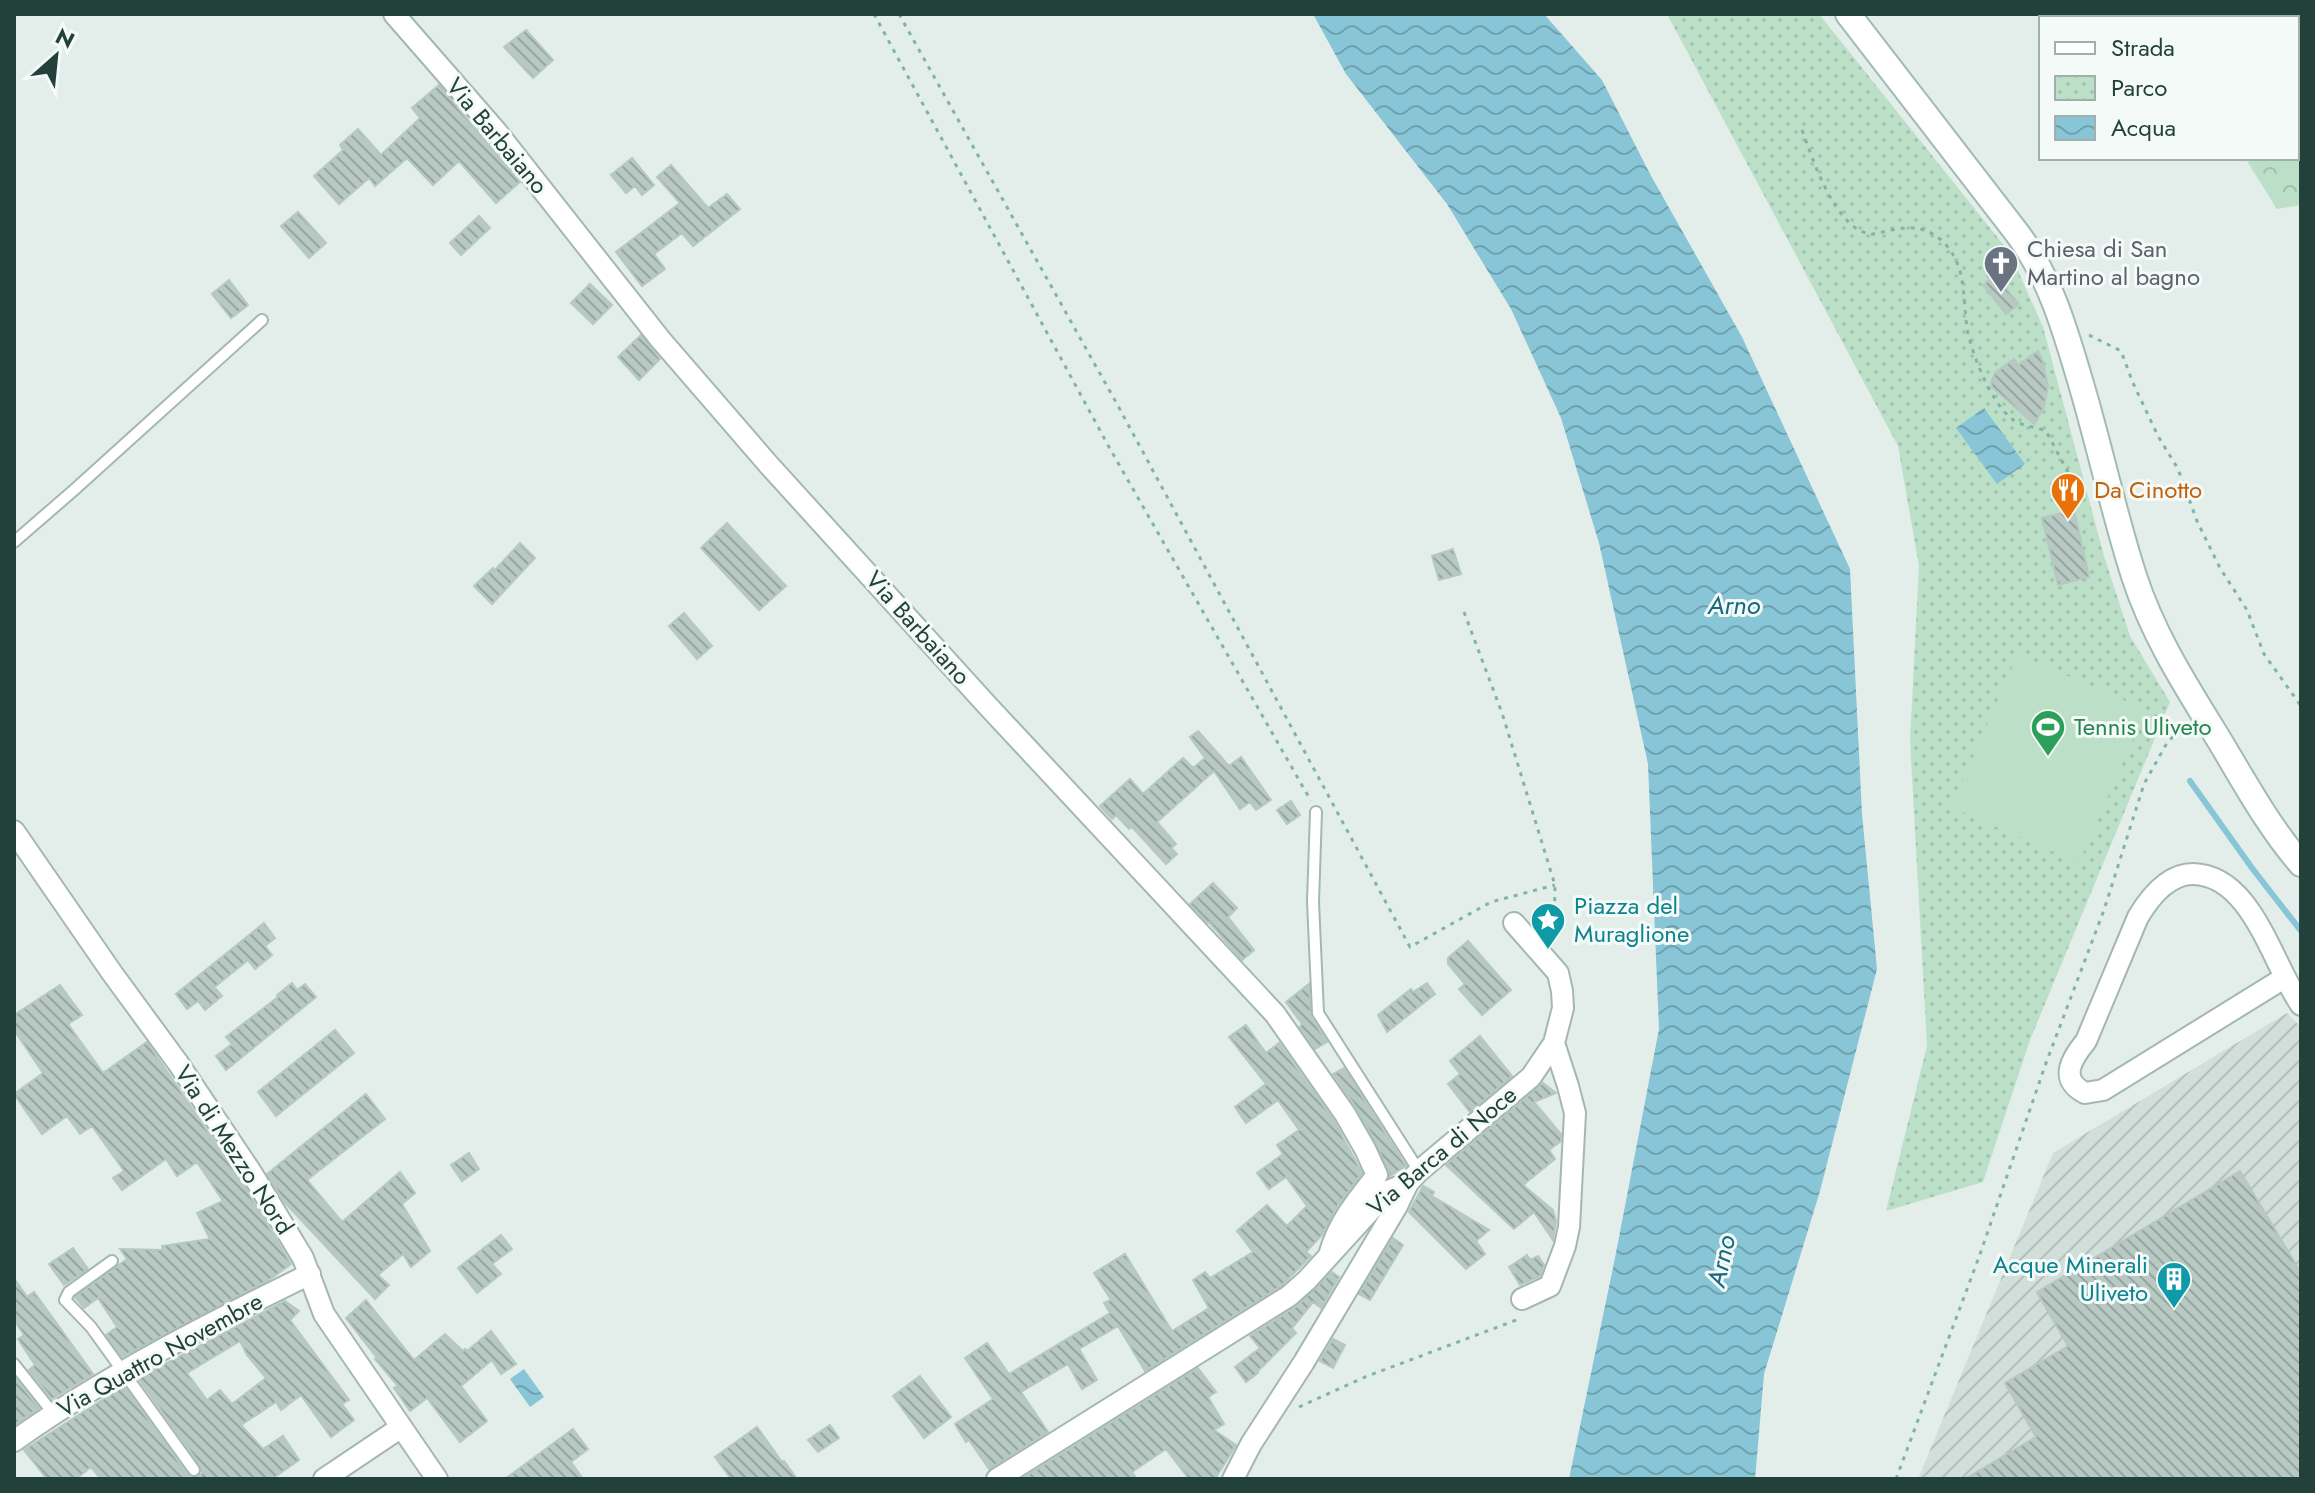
<svg xmlns="http://www.w3.org/2000/svg" width="2315" height="1493" viewBox="0 0 2315 1493" font-family="Jost,sans-serif">
<style>
.industrial{fill:url(#industrial-furrows)}
.forest{fill:url(#forest-crowns)}
.park{fill:url(#park-dots)}
.pitch{fill:#bbe0c7}
.water{fill:url(#water-waves)}
.lines{fill:none;stroke-linecap:round;stroke-linejoin:round}
.stream{stroke:#88c5d6;stroke-width:6}
.building{fill:url(#building-back-hatch);stroke:#b5c8c1;stroke-width:2;fill-rule:evenodd}
.lane-casing{stroke:#a5b7b2;stroke-width:14}
.street-casing{stroke:#a5b7b2;stroke-width:24}
.secondary-casing{stroke:#a1bbb3;stroke-width:28}
.path{stroke:#81b4a7;stroke-width:3;stroke-dasharray:4 6;stroke-linecap:butt}
.lane{stroke:#fff;stroke-width:10}
.street{stroke:#fff;stroke-width:20}
.secondary{stroke:#fff;stroke-width:24}
.labels{text-anchor:middle;stroke-width:6;stroke-linejoin:round;paint-order:stroke}
.street-label{font-size:24px;fill:#21413a;stroke:#f4faf7}
.worship-label{font-size:24px;fill:#5b616d;stroke:#f4faf7;text-anchor:start}
.food-label{font-size:24px;fill:#c56008;stroke:#f4faf7;text-anchor:start}
.leisure-label{font-size:24px;fill:#27864d;stroke:#f4faf7;text-anchor:start}
.culture-label{font-size:24px;fill:#0d838f;stroke:#f4faf7;text-anchor:start}
.water-label{font-size:26px;font-style:italic;fill:#176981;stroke:#f4faf7}
</style>
<defs>
<pattern id="industrial-furrows" width="10" height="10" patternUnits="userSpaceOnUse" patternTransform="scale(2)"><rect width="10" height="10" fill="#d1ded9"/><path d="M-1 1l2-2M0 10L10 0M9 11l2-2" fill="none" stroke="#b3c0bb"/></pattern>
<pattern id="forest-crowns" width="20" height="18" patternUnits="userSpaceOnUse" patternTransform="scale(2)"><rect width="20" height="18" fill="#bbe0c7"/><path d="M2 6a3 3 0 1 1 6 0M12 15a3 3 0 1 1 6 0" fill="none" stroke="#a0c1ac"/></pattern>
<pattern id="park-dots" width="8" height="8" patternUnits="userSpaceOnUse" patternTransform="scale(2)"><rect width="8" height="8" fill="#bbe0c7"/><path d="M2 2h.1M6 6h.1" fill="none" stroke="#a0c1ac" stroke-width="1.8" stroke-linecap="round"/></pattern>
<pattern id="water-waves" width="16" height="10" patternUnits="userSpaceOnUse" patternTransform="scale(2)"><rect width="16" height="10" fill="#88c5d6"/><path d="M0 5q4-4 8 0t8 0" fill="none" stroke="#6fa2af"/></pattern>
<pattern id="building-back-hatch" width="6" height="6" patternUnits="userSpaceOnUse" patternTransform="scale(2)"><rect width="6" height="6" fill="#b8c9c3"/><path d="M-1 5l2 2M0 0l6 6M5-1l2 2" fill="none" stroke="#95a59f"/></pattern>
</defs>
<rect width="100%" height="100%" fill="#e3eeea"/>
<!-- industrial -->
<path class="industrial" d="M2287,1013l14,14v452h-383l135,-326z"/>
<!-- forest -->
<path class="forest" d="M2200,14h101v191l-24,4 -32,-51h52v-140h-103z"/>
<!-- park -->
<path class="park" d="M1667,14h152l191,239 33,74 61,229 26,80 40,66 -140,338 -47,142 -97,29 41,-165 -17,-306 9,-174 -21,-120z"/>
<!-- pitch -->
<path class="pitch" d="M2018,654l128,56 -67,153 -128,-56z"/>
<!-- water -->
<path class="water" d="M1313,14h231l58,66 48,94 92,163 108,232 12,245 15,155 -57,222 -56,183 -9,105h-186l46,-221 44,-229 -11,-265 -49,-221 -38,-125 -50,-109 -64,-105 -101,-130z
M1984,408l41,56 -28,20 -41,-56z
M524,1369l20,28 -14,10 -20,-28z"/>
<g class="lines">
<!-- stream -->
<path class="stream" d="M2190,781l62,87 49,63"/>
</g>
<!-- building -->
<path class="building" d="M526,30l27,30 -20,18 -29,-31z
M439,85l81,97 -24,21 -37,-42 -26,24 -26,-27 -32,28 -6,-8 -30,26 -25,-28 29,-26 -3,-5 18,-16 23,26 39,-37 -8,-10z
M632,158l22,27 -12,10 -7,-9 -9,7 -15,-18z
M671,165l37,43 19,-14 13,15 -47,37 -11,-13 -28,21 11,15 -23,17 -26,-34 64,-49 -23,-26z
M298,212l28,31 -17,15 -28,-32z
M479,216l11,12 -29,27 -11,-12z
M1995,275l24,29 -13,10 -23,-29z
M229,280l19,25 -17,13 -19,-24z
M590,284l22,21 -19,19 -22,-21z
M641,335l19,24 -21,21 -21,-23z
M2038,351l5,11 5,24 -4,21 -10,17 -42,-37 -1,-5 4,-9 19,-14 4,6z
M2074,510l15,67 -31,8 -16,-67z
M727,523l59,63 -27,24 -58,-62z
M520,543l15,15 -43,46 -18,-18 19,-18 2,2z
M1453,549l8,25 -22,6 -7,-24z
M684,613l28,33 -15,13 -28,-33z
M1198,731l31,35 12,-9 30,43 -15,10 -6,-8 -10,7 -26,-38 -57,51 19,22 -5,4 6,6 -11,10 -34,-37 -3,2 -13,-14 -4,4 -12,-13 30,-27 13,15 40,-36 10,10 12,-10 -15,-21z
M1291,801l9,14 -13,9 -10,-14z
M1213,883l24,25 -9,9 26,33 -12,10 -33,-38 -1,1 -18,-19z
M264,923l11,15 -10,8 7,9 -17,14 -7,-9 -32,26 -2,1 8,9 -17,14 -7,-9 -11,8 -11,-15z
M1468,941l43,49 -29,25 -23,-26 6,-5 -17,-20v-6z
M292,983l5,7 8,-6 11,13 -90,73 -10,-14 16,-12 -6,-7 52,-40 -1,-2z
M1427,983l8,11 -48,38 -9,-17 33,-26 2,3z
M1309,984l2,33 16,25 -12,7 -15,-22 2,-3 -16,-22z
M60,985l22,30 -14,9 35,49 44,-31 93,137 51,85 -22,16 -147,77 -16,-22 11,-8 -19,-29 -14,10 -9,-11 52,-38 -7,-10 43,1 -1,-4 48,-7 -13,-26 26,-12 -26,-39 -20,14 -11,-17 -44,31 -9,-12 11,-7 -32,-45 -12,8 -13,-18 -25,18 -28,-40 29,-21 -29,-43v-15z
M1246,1025l20,28 13,-10 55,78 28,52 -24,32 -16,30 -16,17 5,4 -30,30 -136,85 -27,-45 -39,23 18,31 -15,9 -14,-25 -47,28 27,40 -59,37 -20,-29 -3,2 -11,-18 38,-25 -28,-41 22,-15 22,31 101,-61 -6,-10 7,-3 -17,-27 31,-19 47,77 37,-23 -16,-28 12,-8 5,6 43,-26 -16,-21 30,-26 20,21 20,-20 -21,-29 -17,12 -12,-16 26,-19 -6,-9 22,-15 -21,-30 -32,23 -11,-16 31,-23 -37,-47z
M335,1030l19,23 -78,63 -18,-24z
M1480,1036l32,40 -42,36 -22,-28 12,-10 -10,-13z
M1344,1068l62,98 -16,10 -14,-33 -20,-36 -23,-33z
M1543,1083l13,10 -22,9 27,32v7l-12,9 6,9 -32,26 30,25 3,11 -3,19 -19,-28 -20,17 -68,-64z
M366,1094l19,25 -78,61 35,42 58,-50 15,21 -13,11 28,47 -19,16 -8,-13 -25,21 11,10 -14,14 -90,-96 -18,-29z
M469,1153l10,16 -17,12 -11,-16z
M2240,1171l61,102v206h-336l71,-42 -31,-54 63,-37 -31,-54z
M1423,1186l11,6 -2,4 57,34 -13,11 9,13 -19,15 -57,-57z
M501,1235l11,14 -20,15 9,10 -24,19 -19,-25z
M1393,1238l10,7 -33,55 -11,-6z
M73,1248l15,21 -24,16 -15,-21z
M1527,1255l3,5 8,-4 6,9 -4,11 -20,9 -11,-18z
M1332,1272l7,5 -18,31 -8,-6 -21,26 4,5 -39,39 1,1 -12,9 -11,-15 25,-19 -10,-12 47,-30z
M14,1278l13,19 7,-5 59,82 -41,25 -23,-29 6,-5 -17,-26 6,-4 -10,-15z
M366,1300l48,60 31,-26 18,17 2,-2 2,2 24,-20 25,33 -15,10 -9,-14 -31,26 26,35 -27,21 -33,-44 -17,13 -16,-23 4,-2 -23,-27 2,-1 -31,-40z
M285,1301l14,10 -9,9 59,80 -7,4 12,16 -23,17 -30,-42 -20,15 -5,-8 -35,23 22,24 20,-13 16,24 -27,19h-171l-10,-12 -15,12h-29l-23,-29 100,-64 64,89 3,3 7,-1 4,-4 -2,-8 -62,-87zM240,1341l7,14 19,23 -34,26 -12,-14 -13,10 -20,-27z
M1333,1339l12,6 -12,23 -13,-7z
M1198,1368l18,24 -8,5 16,27 -10,6 22,15 -21,34h-26l-23,-30 -34,23 5,7 -114,-1z
M920,1376l31,41 -27,21 -31,-42z
M16,1379l23,29 -25,17v-44z
M830,1425l9,13 -21,14 -10,-12z
M757,1427l25,35 2,-1 13,18h-66l-16,-22z
M573,1429l15,20 -17,13 12,17h-78z"/>
<g class="lines">
<!-- lane casing -->
<g class="lane-casing">
<path id="lane" d="M14,542l60,-52 188,-170
M1316,812l-3,90 5,111 101,158
M112,1261l-43,31 -4,8 26,27 103,143
M14,1364l39,49"/>
</g>
<!-- street casing -->
<g class="street-casing">
<path id="street" d="M394,14l102,117 164,208 108,125 218,240 289,310 70,100 20,35 12,26c-20,25 -38,47 -47,77
M14,831l98,142 66,90 73,109 52,86 21,56 113,165
M2284,978l-181,112 -18,3c-27,-14 -13,-35 1,-52l52,-124c12,-20 30,-43 55,-43 59,1 79,90 108,131
M1522,1299l28,-13 15,-40 4,-19 6,-114 -7,-27 -14,-43
M14,1441c93,-66 194,-117 296,-167
M324,1479l76,-51
M997,1479l292,-183 18,-16 81,-89 20,-8 11,-12 112,-94 23,-34 9,-35 -1,-17 -4,-18 -44,-50
M1233,1479l18,-35 53,-82 93,-156 11,-23"/>
</g>
<!-- secondary casing -->
<g class="secondary-casing">
<path id="secondary" d="M1848,14l169,219c32,43 47,93 62,144 20,66 34,134 55,199 19,59 52,110 84,162 26,43 50,88 83,126"/>
</g>
<!-- path -->
<path class="path" d="M874,14l235,433 202,354
M899,14l218,390 293,543 81,-45 64,-17
M1802,130c11,30 32,96 67,104 5,1 12,-2 18,-3 23,-6 43,-5 60,15 21,25 15,58 21,87 6,26 23,69 44,86 9,7 24,8 34,12l24,45
M2089,335l32,16 12,32 25,53 20,33 19,52 23,47 27,42 17,44 37,52
M1464,612l38,101 53,172 -1,55
M1299,1407l66,-30 154,-58
M1896,1479l83,-222 67,-194 58,-153 40,-126 24,-43 19,-16"/>
<!-- lane -->
<use href="#lane" class="lane"/>
<!-- street -->
<use href="#street" class="street"/>
<!-- secondary -->
<use href="#secondary" class="secondary"/>
</g>
<!-- icons -->
<defs>
<g id="church-pin" transform="scale(1.8)"><path d="M0 17L-7.5 6A9.5 9.5 0 1 1 7.5 6Z" fill="#6b7280" stroke="#f4faf7"/><path d="M-1.2-6h2.4v3.5h3.3v2.4h-3.3V6h-2.4V-.1h-3.3v-2.4h3.3Z" fill="#fff"/></g>
<g id="restaurant-pin" transform="scale(1.8)"><path d="M0 17L-7.5 6A9.5 9.5 0 1 1 7.5 6Z" fill="#e8710a" stroke="#f4faf7"/><path d="M-5-6h1v4h1v-4h1v4h1v-4h1v5L-1.5 .5V6h-2V.5L-5-1ZM5-6V6H3V1.5H1.5Q1.5-4 5-6Z" fill="#fff"/></g>
<g id="stadium-pin" transform="scale(1.8)"><path d="M0 17L-7.5 6A9.5 9.5 0 1 1 7.5 6Z" fill="#2e9e5b" stroke="#f4faf7"/><path d="M0-5a6.5 5 0 1 0 0 10a6.5 5 0 1 0 0-10ZM-3.5-1.8h7v3.6h-7Z" fill="#fff"/></g>
<g id="sight-pin" transform="scale(1.8)"><path d="M0 17L-7.5 6A9.5 9.5 0 1 1 7.5 6Z" fill="#0f9aa8" stroke="#f4faf7"/><path d="M0-6L1.8-2.2L6-1.7L2.9 1.2L3.7 5.4L0 3.3L-3.7 5.4L-2.9 1.2L-6-1.7L-1.8-2.2Z" fill="#fff"/></g>
<g id="building-pin" transform="scale(1.8)"><path d="M0 17L-7.5 6A9.5 9.5 0 1 1 7.5 6Z" fill="#0f9aa8" stroke="#f4faf7"/><path d="M-4-6H4V6H1V3H-1V6H-4ZM-2.5-4.3h1.7v1.8h-1.7ZM.8-4.3h1.7v1.8H.8ZM-2.5-1h1.7V.8h-1.7ZM.8-1h1.7V.8H.8Z" fill="#fff"/></g>
</defs>
<g fill-rule="evenodd">
<use href="#church-pin" x="2001" y="263"/>
<use href="#restaurant-pin" x="2068" y="490"/>
<use href="#stadium-pin" x="2048" y="727"/>
<use href="#sight-pin" x="1548" y="920"/>
<use href="#building-pin" x="2174" y="1279"/>
</g>
<g class="labels">
<!-- street labels -->
<g class="street-label">
<text transform="translate(497 136) rotate(50)" y="8">Via Barbaiano</text>
<text transform="translate(918 628) rotate(48)" y="8">Via Barbaiano</text>
<text transform="translate(234 1150) rotate(57)" y="8">Via di Mezzo Nord</text>
<text transform="translate(1442 1151) rotate(-40)" y="8">Via Barca di Noce</text>
<text transform="translate(160 1355) rotate(-29)" y="8">Via Quattro Novembre</text>
</g>
<!-- worship labels -->
<g class="worship-label">
<text x="2027" y="257">Chiesa di San<tspan x="2027" dy="28">Martino al bagno</tspan></text>
</g>
<!-- food labels -->
<g class="food-label">
<text x="2094" y="498">Da Cinotto</text>
</g>
<!-- leisure labels -->
<g class="leisure-label">
<text x="2074" y="735">Tennis Uliveto</text>
</g>
<!-- culture labels -->
<g class="culture-label">
<text x="1574" y="914">Piazza del<tspan x="1574" dy="28">Muraglione</tspan></text>
<text x="2148" y="1273" text-anchor="end">Acque Minerali<tspan x="2148" dy="28">Uliveto</tspan></text>
</g>
<!-- water labels -->
<g class="water-label">
<text x="1734" y="614">Arno</text>
<text transform="translate(1721 1261) rotate(-78)" y="9">Arno</text>
</g>
</g>
<!-- border -->
<rect width="2315" height="1493" fill="none" stroke="#21413a" stroke-width="32"/>
<!-- legend -->
<rect x="2039" y="16" width="260" height="144" fill="#f4faf7" stroke="#a0b0ab" stroke-width="2"/>
<rect x="2055" y="42" width="40" height="12" fill="#ffffff" stroke="#a0b0ab" stroke-width="2"/>
<text x="2111" y="56" font-size="24" fill="#21413a">Strada</text>
<rect x="2055" y="76" width="40" height="24" fill="url(#park-dots)" stroke="#a0b0ab" stroke-width="2"/>
<text x="2111" y="96" font-size="24" fill="#21413a">Parco</text>
<rect x="2055" y="116" width="40" height="24" fill="url(#water-waves)" stroke="#a0b0ab" stroke-width="2"/>
<text x="2111" y="136" font-size="24" fill="#21413a">Acqua</text>
<!-- north arrow -->
<g transform="translate(56 56) rotate(27)" stroke="#f4faf7" stroke-width="6" paint-order="stroke">
<path d="M0-6L14 30L0 20L-14 30Z" fill="#21413a"/>
<text y="-12" font-size="22" font-weight="bold" text-anchor="middle" fill="#21413a">N</text>
</g>
</svg>
